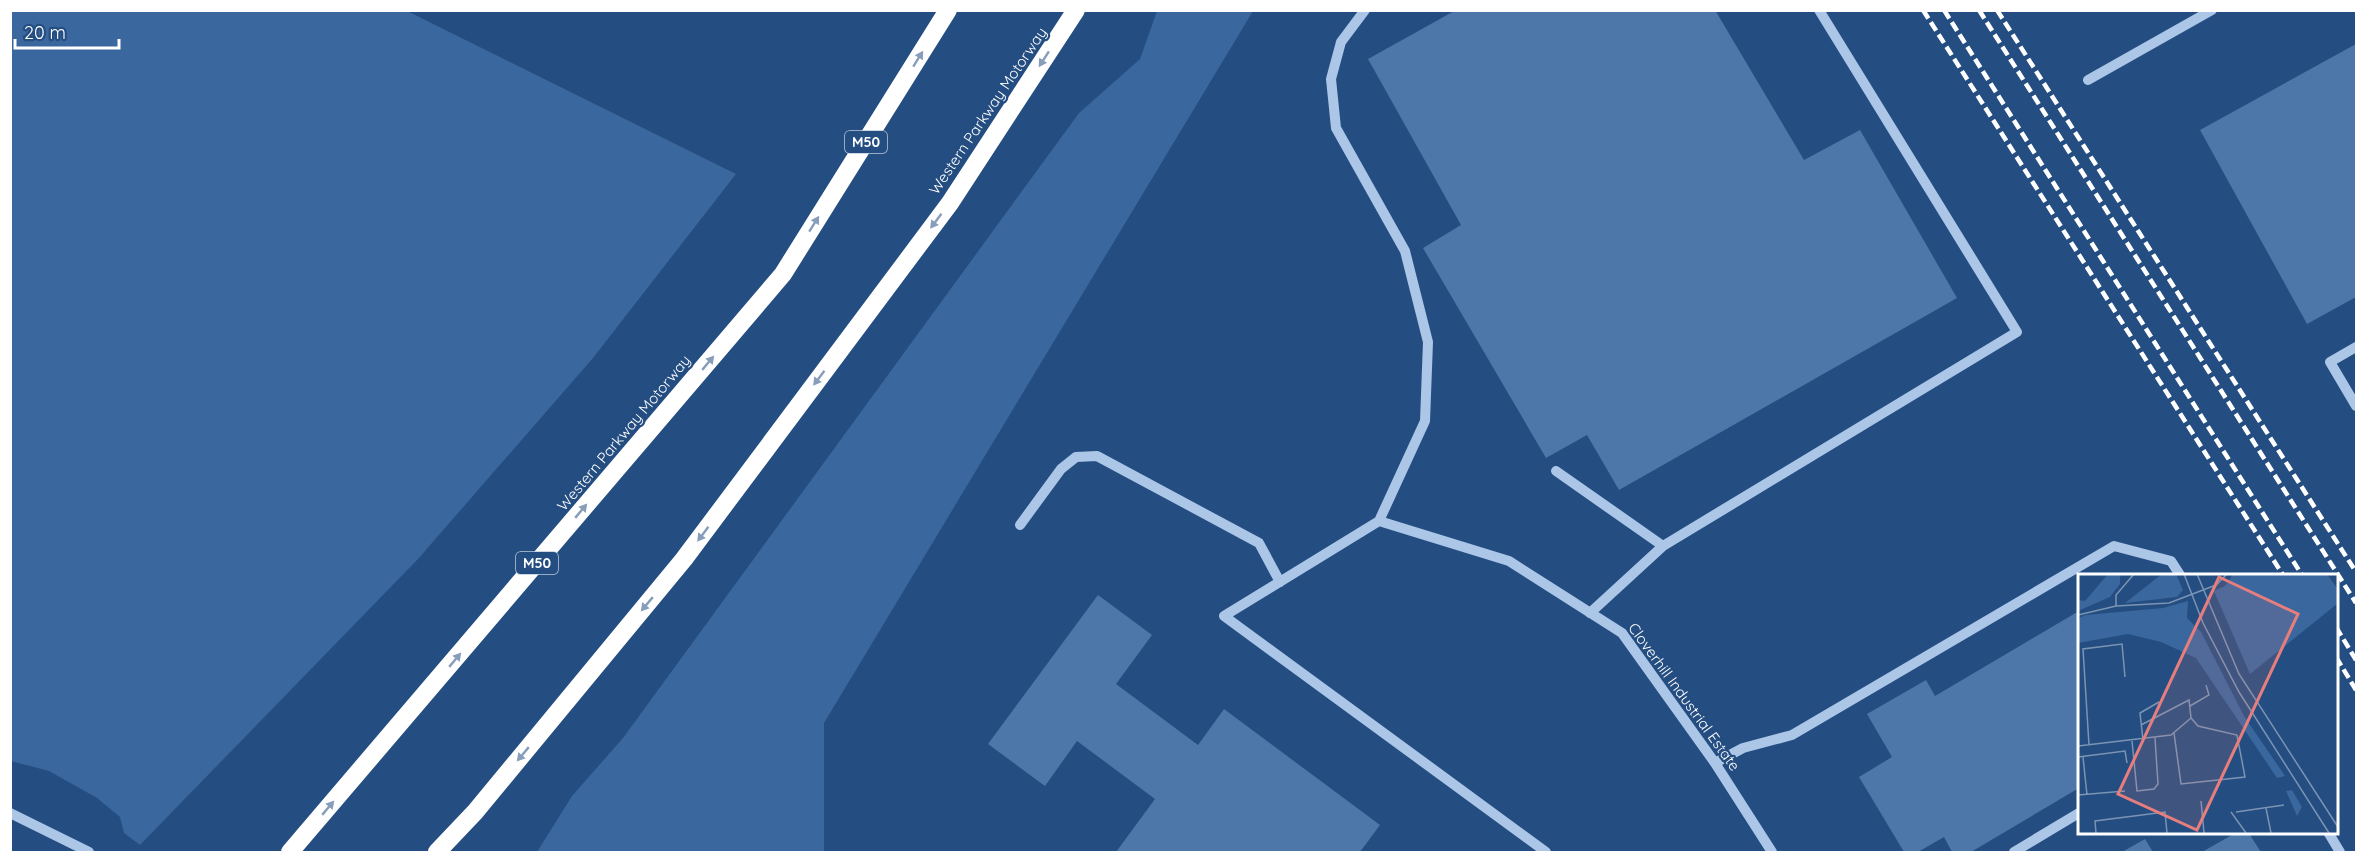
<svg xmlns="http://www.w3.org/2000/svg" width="2367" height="863" viewBox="0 0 2367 863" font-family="Quicksand,sans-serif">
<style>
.green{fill:#39679e}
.building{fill:#4d77a9}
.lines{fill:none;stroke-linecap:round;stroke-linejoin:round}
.minor{stroke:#abc6e7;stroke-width:10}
.highway{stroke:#fff;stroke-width:18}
.rail{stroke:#fff;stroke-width:4.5;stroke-dasharray:10 4.5;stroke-linecap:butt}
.oneway{fill:#879dba}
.labels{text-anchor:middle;stroke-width:4.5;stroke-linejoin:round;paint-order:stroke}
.shield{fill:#244d81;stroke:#bdcad9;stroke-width:1.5}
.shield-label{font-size:14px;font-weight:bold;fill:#fff}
.street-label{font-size:15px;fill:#fff;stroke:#244d81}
.inset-road{fill:none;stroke:#7c94b3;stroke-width:1.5}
.view{fill:#e67e7e;fill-opacity:0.15;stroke:#e67e7e;stroke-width:3}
.inset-edge{fill:none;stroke:#fff;stroke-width:3}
</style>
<rect width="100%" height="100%" fill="#244d81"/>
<!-- green -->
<path class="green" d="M10,11h397l329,163 -143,184 -175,201 -278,286 -16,-12 -4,-16 -23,-19 -48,-27 -38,-10z
M1157,11h96l-429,712v129h-287l35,-56 51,-58 456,-625 61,-54z"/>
<!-- building -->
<path class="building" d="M1456,10h259l89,150 56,-30 97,168 -338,192 -32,-55 -41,23 -123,-210 38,-23 -93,-166z
M2356,44v253l-49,27 -107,-194z
M1098,595l54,40 -36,49 82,61 26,-36 156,116 -20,27h-244l39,-53 -78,-58 -32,45 -57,-42z
M2079,611v177l-108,64h-19l-8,-15 -26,15h-14l-45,-75 33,-20 -25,-43 59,-34 9,16z
M2237,832h11l13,20h-59z
M2145,839l8,13h-31z"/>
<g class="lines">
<!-- minor -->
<path class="minor" d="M1365,10l-24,32 -10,37 5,49 69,123 23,91 -3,79 -46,100 -155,95 322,236
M2088,80l124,-70
M2356,347l-26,15 26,44
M1556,471l107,75
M1379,521l130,40 113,72 93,130 57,89
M1020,525l41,-56 15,-12 21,-1 162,87 21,39
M1590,613l73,-67 354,-214 -198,-322
M1715,763l28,-15 49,-13 322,-189 57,15 9,14
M10,813l79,39
M2328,832l12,20
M2014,852l65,-39"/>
<!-- highway -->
<path class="highway" d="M290,852l493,-578 165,-264
M437,852l38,-40 209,-253 266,-356 126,-193"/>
<!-- rail -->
<path class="rail" d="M1923,10l360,565
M1944,10l358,565
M1979,10l377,593
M1997,10l359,562
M2336,627l20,33
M2336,657l20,33"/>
</g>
<!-- one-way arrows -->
<defs><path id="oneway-solid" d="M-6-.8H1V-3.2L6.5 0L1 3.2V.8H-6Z" transform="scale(1.5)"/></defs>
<g class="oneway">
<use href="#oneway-solid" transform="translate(918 59) rotate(-58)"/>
<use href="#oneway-solid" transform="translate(1044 59) rotate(123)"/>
<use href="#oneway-solid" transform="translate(936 221) rotate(127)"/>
<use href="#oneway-solid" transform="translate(814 224) rotate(-58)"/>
<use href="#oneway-solid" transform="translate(708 363) rotate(-50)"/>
<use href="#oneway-solid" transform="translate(819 378) rotate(127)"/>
<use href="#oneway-solid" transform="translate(581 511) rotate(-50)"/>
<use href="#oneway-solid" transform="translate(703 534) rotate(127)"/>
<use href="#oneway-solid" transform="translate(647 604) rotate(130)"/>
<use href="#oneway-solid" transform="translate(455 660) rotate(-50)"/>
<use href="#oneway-solid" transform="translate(523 754) rotate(130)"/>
<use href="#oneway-solid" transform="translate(328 808) rotate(-50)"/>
</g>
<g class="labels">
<!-- shield labels -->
<g class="shield">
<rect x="845" y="131" width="42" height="22" rx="4.5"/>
<rect x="516" y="552" width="42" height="22" rx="4.5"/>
</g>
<g class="shield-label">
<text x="866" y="147">M50</text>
<text x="537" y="568">M50</text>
</g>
<!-- street labels -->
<g class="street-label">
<text transform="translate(988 111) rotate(-56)" y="5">Western Parkway Motorway</text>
<text transform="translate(624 433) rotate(-50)" y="5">Western Parkway Motorway</text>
<text transform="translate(1684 697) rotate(54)" y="5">Cloverhill Industrial Estate</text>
</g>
</g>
<!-- overview -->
<g transform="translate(2078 574)">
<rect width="260" height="260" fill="#244d81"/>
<path d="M30,0h12v10l-10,13 -32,14v-11l7,1zM84,0h14l7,16 -6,7 -52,6zM155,0h94l10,14v16l-87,70 -36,-83 11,-5zM110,27l-1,17 14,14 43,84 41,60 -8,2 -81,-120 -35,-16 -33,-8 -50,9v-25l8,-3 77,-7zM214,216l10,17 -5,9 -11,-25z" fill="#39679e"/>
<path class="inset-road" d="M106,0l19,49 36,69 90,141M119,0l42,100 99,153M38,32v-11l18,-21M0,41l38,-9 53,-3 47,-18 11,-11M112,132l19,-11 -3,-10M63,151l48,-25 2,18 7,8 39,9 8,42 -64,7 -7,-51M65,166l-3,-27 19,-11M54,167l5,50 17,-2 4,-5 -3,-46M11,171l-6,-96 39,-5 3,33M0,172l93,-11 20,-17M0,183l47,-6 2,12M5,183l4,38M0,221l47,-4M123,227l3,32M188,234l5,25M153,238l15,21M158,238l48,-7M18,259l-1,-12 70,-9 2,21"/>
<path class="view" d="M141,3l79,37 -101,216 -79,-36z"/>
<rect width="260" height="260" class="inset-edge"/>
</g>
<!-- border -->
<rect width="2367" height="863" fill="none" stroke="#ffffff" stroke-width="24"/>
<!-- scale -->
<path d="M15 39v9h104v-9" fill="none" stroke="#ffffff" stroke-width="3"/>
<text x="24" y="39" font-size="18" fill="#ffffff" stroke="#244d81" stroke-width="4.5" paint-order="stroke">20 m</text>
</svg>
